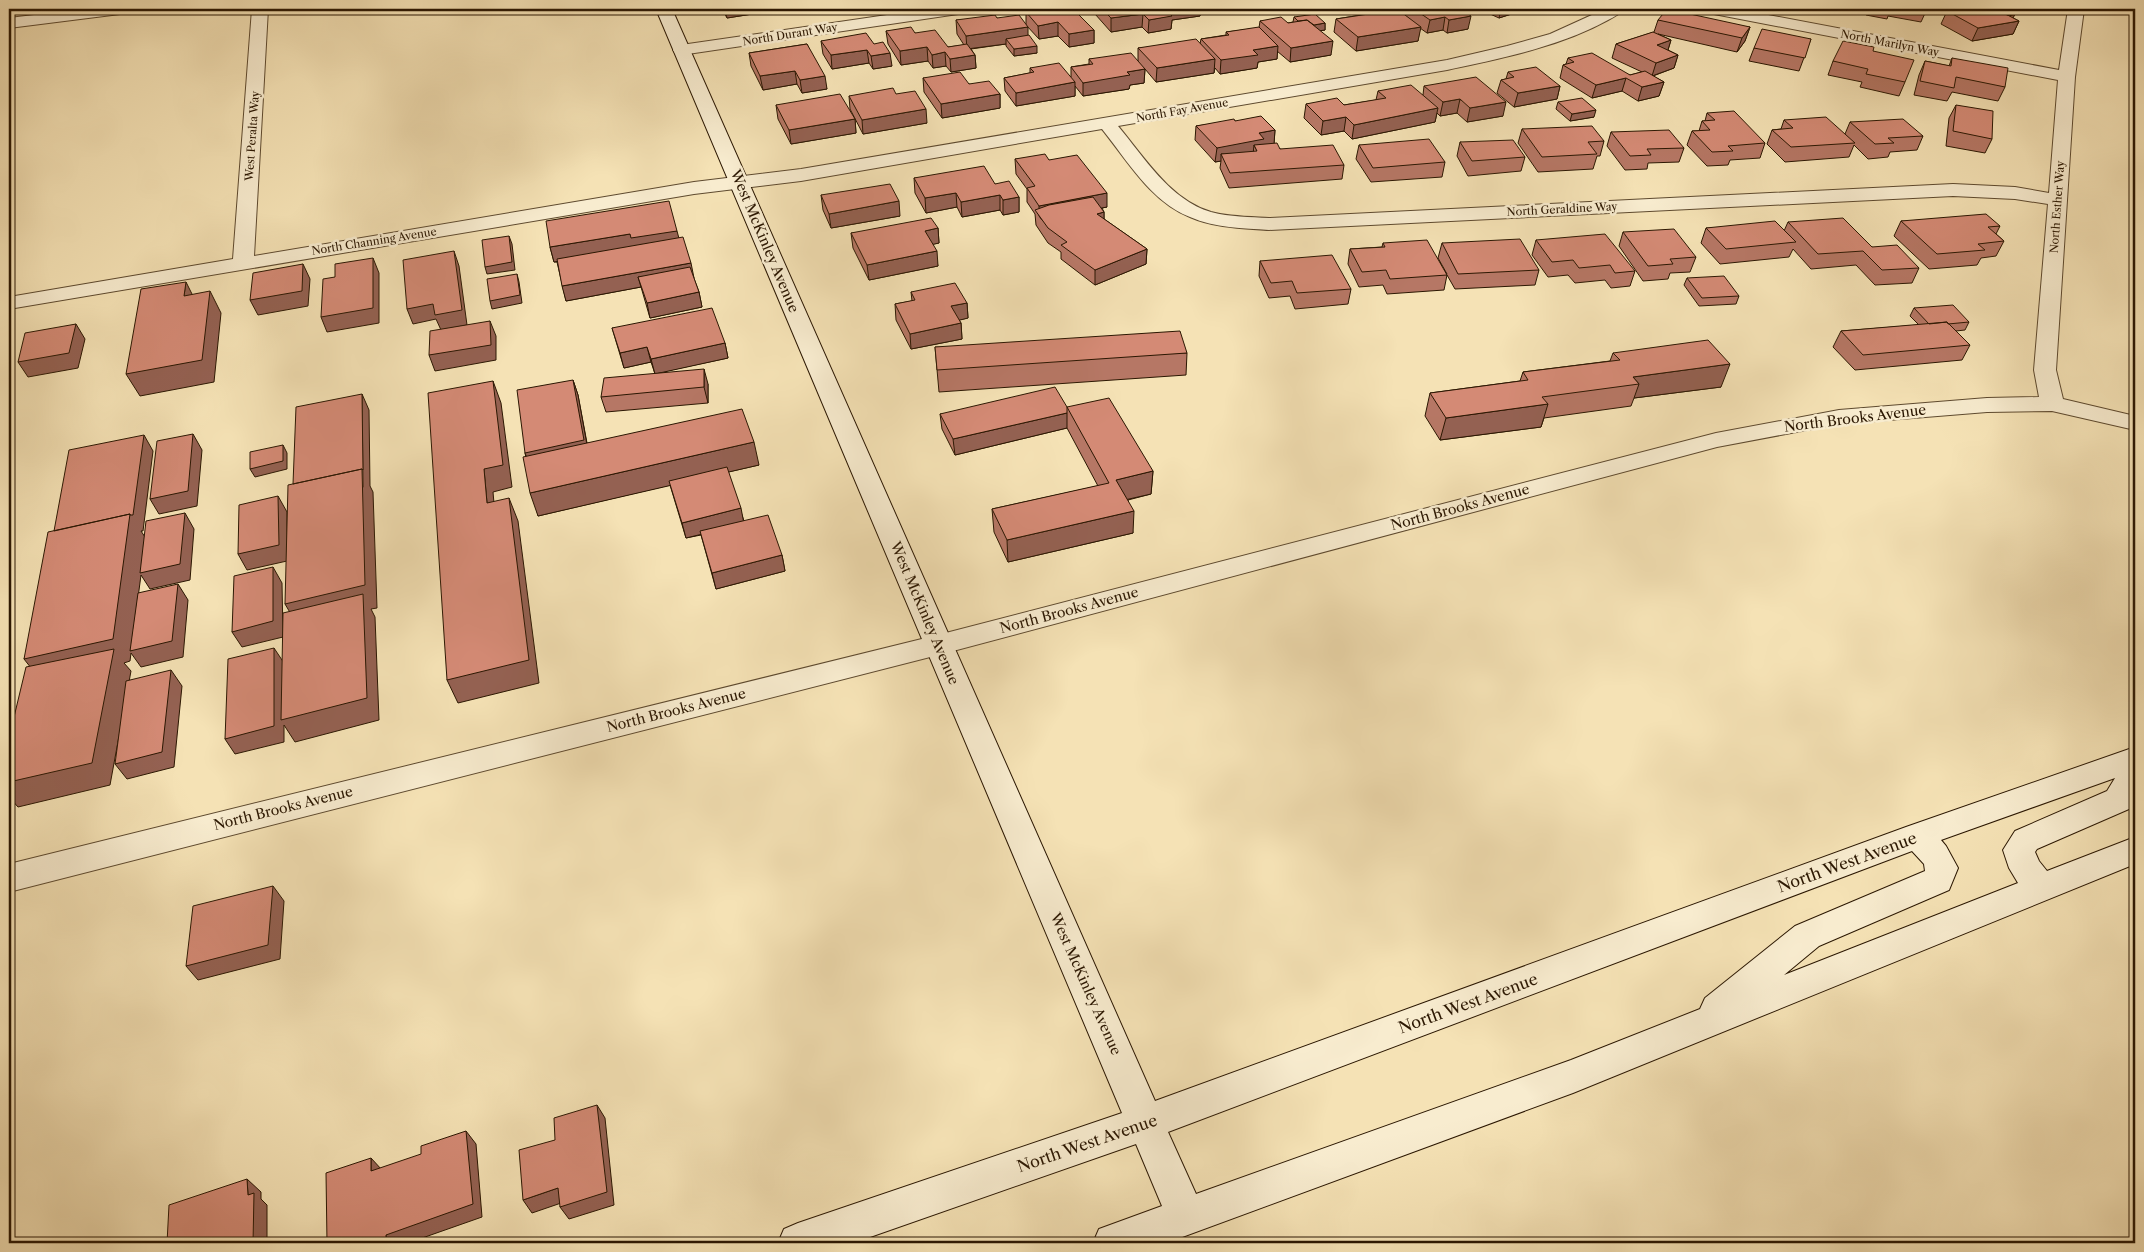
<svg xmlns="http://www.w3.org/2000/svg" width="2144" height="1252" viewBox="0 0 2144 1252" font-family="'Libre Caslon Text',serif">
<style>
.lines{fill:none;stroke-linecap:round;stroke-linejoin:round}
.minor-casing{stroke:#5e4a2f;stroke-width:2}
.secondary-casing{stroke:#2b1702;stroke-width:2}
.minor{fill:#f8eccf;fill-rule:evenodd}
.secondary{fill:#f8eccf;fill-rule:evenodd}
.wall{fill:#b67765;stroke:#2b1702}
.shaded-wall{fill:#946152;stroke:#2b1702}
.building{fill:#d48a75;stroke:#2b1702}
.labels{text-anchor:middle;stroke-width:5;stroke-linejoin:round;paint-order:stroke}
.far-street-label{font-size:11px;fill:#2b1702;stroke:#f8eccf}
.street-label{font-size:14px;fill:#2b1702;stroke:#f8eccf}
.near-street-label{font-size:16px;fill:#2b1702;stroke:#f8eccf}
</style>
<rect width="100%" height="100%" fill="#f5e2b5"/>
<filter id="stains"><feTurbulence type="fractalNoise" baseFrequency=".004" numOctaves="4"/><feColorMatrix values="0 0 0 0 .2 0 0 0 0 .09 0 0 0 0 .02 0 0 0 .5 -.17"/></filter>
<radialGradient id="worn" r=".72"><stop offset=".6" stop-color="#630" stop-opacity="0"/><stop offset="1" stop-color="#630" stop-opacity=".3"/></radialGradient>
<g class="lines">
<!-- minor casing -->
<g class="minor-casing">
<path id="minor" d="M84,9h44l-2,3 -6,2 -111,14v-10z
M252,9h16l-14,247 440,-74 107,-13 646,-109 60,-14 43,-12 55,-25h19c-4,5 -10,8 -16,11 -49,27 -106,38 -161,50l-329,56c26,31 52,74 93,86 19,5 39,5 58,6l684,-34 62,3 34,6 9,-113 -344,-66 -6,-2 -2,-3h31l322,61 9,-61h16l-9,68 -19,293 7,29 72,17v14l-83,-19 -65,1 -148,12 -122,23 -779,208 -929,237v-28l929,-229 778,-202 123,-23 148,-12 52,-1 -5,-27 14,-166 -33,-5 -62,-3 -684,34c-26,-2 -54,-2 -79,-13 -39,-15 -63,-57 -88,-88l-301,52 -107,13 -685,115v-12l224,-38z
M928,9h38l-2,3 -6,2 -277,41 -6,-2 -2,-3 2,-3 6,-2z"/>
</g>
<!-- secondary casing -->
<g class="secondary-casing">
<path id="secondary" d="M656,9h16l483,1092 751,-274 229,-80v51l-6,11 -92,40 -2,3 4,9 8,10 88,-34v27l-562,229 -407,150h-73l6,-14 63,-23 -26,-62 -283,99h-75l6,-14 14,-6 324,-110zM2115,778l-8,13 -92,40 -12,19 6,18 9,15 -234,92 35,-29 130,-56 9,-22 -12,-22 -5,-6zM1912,851l12,13 1,7 -130,55 -90,72 -5,11 -129,51 -375,134 -28,-62z"/>
</g>
<!-- minor -->
<use href="#minor" class="minor"/>
<!-- secondary -->
<use href="#secondary" class="secondary"/>
</g>
<!-- wall -->
<path class="wall" d="M722,9h62l-57,9z
M1095,9h116l-11,2v5l-28,4 -1,9 -23,4 -6,-6 -31,5 -16,-18z
M1368,9h29l6,5 1,-5h57l7,20 -21,4 -4,-3 -16,3 -7,-5 -2,13 -62,10 -22,-19 2,-13 31,-5z
M1479,9h48l-28,9z
M1827,9h20l-2,3z
M1867,9h60l-6,13 -33,-6 -1,3 -21,-4z
M2018,9l-5,9 6,3 -6,13 -41,7 -31,-17 6,-13z
M1026,12l68,18v13l-25,4 -11,-11 -19,3 -13,-14z
M1294,17l31,6v7l-5,1 11,24 -41,7 -13,-11v8l-19,3 -1,6 -37,6 -5,-6 -1,5 -58,9 -11,-13 -1,14 -14,2 -1,4 -46,7 -8,-10v10l-59,10 -11,-15 -1,-13 26,-5v-5l41,9v-10l18,-3v-5l49,2v-13l62,-4 1,-5 25,-4v-3l33,-4 1,-7 28,2 5,-1z
M997,18l31,17 9,18 -23,3 -8,-10v-2l-35,5 4,6 1,13 -25,4 -5,-6 -13,2 -5,-7 -27,4 -13,-21 -2,-13 29,2 33,14 16,-2 -7,-11 -1,-14z
M1658,20l92,7 -5,14 -8,11 -79,-18 13,6 -3,10 10,5 -4,13 -21,8 11,6 -5,14 -21,5 -16,-10 -30,7 -32,-20 3,-13 3,-1 2,-6 62,17 12,-3 -30,-14 4,-14 38,-12z
M1811,39l-12,32 -50,-10 5,-13z
M821,41l53,3 18,22 -19,3 -4,-6 -37,6 -9,-15z
M807,44l20,45 -25,4 -5,-9 -34,6 -12,-24 -2,-13z
M1873,51l32,31 -6,14 -39,-9 2,-5 -34,-7 5,-14z
M1952,58l53,29 -7,14 -46,-9 -5,9 -33,-6 5,-20 6,-14 24,5z
M1508,72l52,14 -3,13 -43,8 -17,-14 4,-13 5,-1z
M923,78l46,6 31,10v14l-58,10 -18,-26z
M1424,86l79,30 -36,6 -10,-9 -17,3 -3,-3 -2,9 -83,17 -8,-8 -23,4 -17,-17 2,-14 38,1 32,-5 2,-9 45,4z
M849,96l78,27 -64,11 -13,-25z
M1558,102l36,15 -24,4 -14,-12z
M776,105l79,14 1,14 -65,11 -13,-25z
M1956,105l36,34 -7,14 -39,-7 3,-28z
M1707,113l58,30 -5,15 -30,2 -2,5 -21,1 -20,-21 5,-14h7l3,-10h3z
M1784,120l61,14 5,-12 73,14 -6,14 -27,2 -2,5 -20,2 -14,-14 -5,12 -64,5 -18,-18 5,-14 9,-1z
M1235,121l40,9 -1,13 6,6 64,16 -2,14 -113,9 -9,-20 1,-7 -6,1 -20,-22 1,-14z
M1522,129l82,12 -4,15h-3l-4,13 -55,3 -20,-29z
M1611,132l73,16 -5,14 -31,1 -1,6 -22,1 -18,-24z
M1460,142l65,15 -4,14 -53,5 -11,-20z
M1359,145l86,17 -3,15 -71,5 -15,-23z
M1015,159l34,1 58,47 -5,1 2,4v7l43,30 -1,15 -51,21 -34,-26v-7l-13,-9 -12,-18 -1,-11 -8,-12v-13l-11,-15z
M914,178l81,6 24,13v15l-16,3 -3,-5 -38,7 -5,-10 -31,6 -11,-20z
M821,195l79,21 -69,12 -8,-18z
M1901,221l99,5 -4,8 8,7 -8,15 -15,2 -4,7 -48,4 -35,-33z
M1788,222l84,25 47,21 -7,15 -37,2 -19,-20 -45,4 -18,-20 -4,8 -69,7 -19,-21 5,-15 78,3z
M938,228l1,15 -6,1 5,22 -69,14 -16,-32 -2,-15z
M1623,232l73,25 -6,15 -20,1 -2,6 -25,2 -24,-35z
M679,238l20,54 3,15 -52,11 -9,-31 -75,14 -9,-39h-3l-4,-15z
M1536,240l99,31 -5,15 -19,2 -6,-8 -30,3 -7,-8 -20,2 -16,-22z
M1383,243l64,31 -9,-16 4,-15 97,27 -4,15 -80,4 -8,-14 -3,15 -57,4 -4,-9 -24,2 -11,-23 2,-15 32,-2z
M1260,261l91,28 -3,15 -53,5 -5,-13 -21,2 -10,-22z
M1687,278l52,18 -3,8 -37,2 -15,-21z
M911,292l56,11 1,15 -9,2 2,3 1,16 -51,10 -15,-29 -1,-16 17,-3z
M1914,308l55,14 -4,8 -9,1 14,14 -8,15 -107,10 -22,-23 8,-16 78,-6 -9,-9z
M612,328l113,15 3,15 -71,15 51,11v19l-102,9 -5,-15 54,-23 -4,-12 -27,6z
M935,347l252,6 -1,22 -247,17z
M1613,353l108,34 -87,11 -3,8 -87,12 -3,9 -101,13 -15,-24 5,-23 90,-12 3,-9 87,-11z
M573,380l5,15 9,48 172,22 -31,7 16,49 38,34 3,16 -69,18 -15,-54 -15,3 -16,-53 -132,31 -13,-63z
M1067,407l86,64 -2,23 -23,6 5,33 -125,29 -14,-30 -2,-23 106,-23 -31,-58 -112,27 -13,-26 -2,-15z"/>
<!-- shaded-wall -->
<path class="shaded-wall" d="M725,9h59l-57,9z
M1170,9h41l-11,2v5l-28,4 -1,9 -23,4 1,-13 20,-4z
M1501,9h26l-28,9z
M1143,14l-1,13 -31,5v-14z
M1471,16l-3,13 -21,4 2,-13z
M1445,17l-2,13 -16,3 3,-13z
M2019,21l-6,13 -41,7 6,-13z
M1058,22v14l-19,3 -1,-13z
M1325,23v7l-21,3v-6z
M1028,27v14l-22,-2v5l-39,5 -1,-13z
M1421,27l-3,14 -62,10 2,-14z
M1750,27l-5,14 -8,11 5,-14z
M1094,30v13l-25,4v-13z
M1671,40l-4,13 -10,-8z
M1333,41l-2,14 -41,7 1,-14z
M1037,46v7l-23,3v-7z
M1278,46l-1,13 -19,3 -1,6 -37,6 1,-14 32,-10z
M927,47l1,14 -27,4 -1,-14z
M867,50l2,13 -37,6 -1,-14z
M945,52l1,14 -13,2 -1,-13z
M890,53l2,13 -19,3 -2,-13z
M975,55l1,13 -25,4 -1,-13z
M1678,55l-4,13 -22,8 4,-13z
M1215,59l-1,14 -58,9 1,-14z
M1145,69l-1,14 -14,2 -1,4 -46,7v-13l44,-11z
M795,71l2,13 -34,6 -3,-14z
M825,76l2,13 -25,4 -2,-13z
M1626,78l-4,13 -30,7 4,-13z
M1075,82v14l-59,10v-13z
M1664,82l-5,14 -21,5 4,-14z
M1560,86l-3,13 -43,8 4,-14z
M1000,94v14l-58,10 -1,-14z
M1460,99l-3,14 -17,3 3,-14z
M1506,102l-3,14 -36,6 3,-14z
M1438,108l-3,14 -83,17 2,-14z
M926,109l1,14 -64,11 -1,-14z
M1596,110l-2,7 -24,4 2,-7z
M1346,117l-2,14 -23,4 2,-14z
M855,119l1,14 -65,11 -2,-14z
M1275,130l-1,14 -17,7 -3,-6 -1,10 -32,-1v7l-6,1 2,-14 42,-15z
M956,193l1,14 -31,6 -1,-15z
M1107,193v14l-65,13 -3,-4v-10z
M1000,195v15l-38,7 -1,-15z
M1019,197v15l-16,3v-15z
M899,201l1,15 -69,12 -2,-14z
M1104,212v14l-7,-12z
M938,228l1,15 -13,3 -1,-15z
M677,231l4,15 -47,3 -80,13 -4,-15 80,-13z
M509,236l3,8 3,26 -28,4 -2,-7z
M1147,249l-1,15 -51,21v-15z
M454,251l5,15 8,59 -26,5 -5,-11 -23,5 -6,-15z
M937,251l1,15 -69,14 -2,-15z
M373,258l6,15v50l-52,9 -6,-15z
M691,263l3,15 -56,-1 3,10 -75,14 -4,-15z
M303,264l7,15 -2,27 -50,9 -8,-15z
M517,274l2,8 3,21 -30,6 -2,-8z
M186,282l11,22 -13,-8z
M210,291l11,22 -7,69 -74,14 -14,-22z
M699,292l3,15 -52,11 -3,-15z
M967,303l1,15 -16,4 -1,-16z
M490,321l6,15v24l-61,11 -6,-16z
M961,323l1,16 -51,10 -1,-15z
M76,324l9,15 -7,29 -50,9 -10,-15z
M725,343l3,15 -73,16 -4,-15z
M647,347l4,15 -27,6 -4,-15z
M1730,364l-9,23 -87,11 5,-14 -6,-7z
M704,369l4,15v19l-4,-16z
M573,380l5,15 11,61 -58,12 -6,-15z
M493,381l8,22 11,84 -19,5 3,34 -9,-23 -3,-34z
M362,394l7,16 1,76 3,6 4,116 -6,1 4,8 4,103 -84,22 -11,-17v17l-49,12 -10,-15 49,-91 10,15 14,-37 -13,-22 78,-117z
M1548,404l-7,23 -101,13 6,-22z
M1067,413v15l-112,27 -2,-16z
M193,434l9,16 -5,56 -38,8 -9,-15z
M144,435l9,16 -10,80h-2l4,6 40,-24 9,16 -4,51 -40,9 -9,-14 -10,76 47,-67 10,16 -5,57 -42,10 -10,-14 -1,8 -6,2 7,8 -21,114 -92,22 -9,-10v-15l33,-100 -18,-23z
M754,442l5,23 -221,51 -8,-23z
M283,445l4,8v16l-32,8 -5,-8z
M1153,471l-2,23 -35,8v-22z
M278,496l9,16v49l-40,9 -9,-16z
M509,498l9,23 21,162 -81,20 -11,-23z
M741,508l3,16 -58,14 -4,-15z
M1134,511l-1,22 -125,29 -1,-22z
M782,555l3,16 -69,18 -4,-16z
M273,567l9,16 1,54 -41,10 -10,-15z
M171,670l11,16 -8,81 -47,12 -12,-15z
M273,886l11,15 -4,58 -82,21 -12,-14z
M597,1105l8,13 9,87 -45,14 -9,-12z
M466,1131l10,13 6,73 -74,26h-22v-8z
M371,1158l11,12 -11,1z
M247,1179l14,13v7l6,6v38h-14l-5,-48z
M558,1188l9,13 -35,12 -9,-13z"/>
<!-- building -->
<path class="building" d="M1044,9h29l21,21 -25,4 -11,-12 -20,4 -12,-14z
M1102,9h63l7,7 -23,4 -6,-6 -32,4z
M1370,9h27l24,18 -63,10 -22,-18 39,-6z
M1414,9h47l10,7 -22,4 -4,-3 -15,3z
M1667,9l83,18 -8,11 -84,-18z
M1961,9h35l23,12 -41,7 -31,-17z
M1996,9h22l-4,7 -7,-1z
M1315,14l10,9 -11,2 -7,-5 -9,1 -4,-4z
M995,15l2,3 22,-3 9,12 -62,9 -10,-16z
M1281,17l7,6 19,-3 26,21 -42,7 -31,-27z
M911,27l4,6 20,-3 13,17 19,-3 8,11 -25,4 -5,-7 -13,3 -5,-8 -27,4 -14,-20z
M1259,27l19,19 -25,4 5,5 -37,5 -20,-21 28,-4 -3,-3z
M1762,29l49,10 -6,19 -51,-10z
M1653,32l18,8 -14,5 21,10 -22,8 -40,-19z
M866,33l8,11 9,-2 7,11 -19,3 -4,-6 -36,5 -10,-14z
M1029,35l8,11 -23,3 -8,-10z
M1196,39l19,20 -58,9 -19,-20z
M1843,41l31,6 -1,4 41,9 -9,22 -39,-8 2,-5 -35,-8z
M807,44l18,32 -25,4 -5,-9 -35,5 -11,-23z
M1131,53l14,16 -18,3 3,3 -47,8 -12,-16 22,-3 -4,-5z
M1592,53l38,22 15,-4 19,11 -22,5 -16,-9 -30,7 -33,-20 11,-3 -6,-4z
M1952,58l56,10 -3,19 -49,-10 -2,11 -34,-7 5,-20 26,5z
M1059,63l16,19 -59,11 -12,-15 30,-6 -4,-4z
M1536,67l24,19 -42,7 -17,-13 13,-3 -6,-5z
M960,72l9,12 20,-3 11,13 -59,10 -18,-26z
M1476,77l30,25 -36,6 -10,-9 -17,3 -19,-16z
M1411,85l27,23 -84,17 -8,-8 -23,4 -17,-17 31,-6 7,7 42,-7 -8,-7z
M893,88l3,6 19,-3 11,18 -64,11 -13,-24z
M840,94l15,25 -66,11 -13,-25z
M1582,98l14,12 -24,4 -14,-12z
M1956,105l37,6 -1,28 -39,-8z
M1734,111l31,32 -37,3 5,5 -21,1 -20,-21 18,-1 -8,-9 13,-1 -8,-7z
M1261,116l14,14 -16,3 5,6 -47,9 -21,-22 38,-7 1,2z
M1826,117l29,26 -64,4 -19,-17 21,-2 -9,-8z
M1903,119l20,17 -35,2 6,5 -19,1 -25,-22z
M1592,126l12,15 -16,1 9,12 -55,3 -20,-28z
M1669,130l15,18 -37,1 4,6 -21,1 -19,-24z
M1429,139l16,23 -72,6 -14,-23z
M1513,140l12,17 -53,4 -12,-19z
M1277,143l3,6 53,-4 11,20 -114,8 -9,-19 36,-3 -3,-6z
M1045,154l4,6 28,-5 30,38 -68,13 -12,-18 8,-2 -20,-27z
M984,166l11,18 14,-3 10,16 -16,3 -3,-5 -39,7 -5,-9 -31,5 -11,-20z
M890,184l9,17 -70,13 -8,-19z
M1093,197l11,15 -7,2 50,35 -52,21 -34,-25 6,-3 -19,-14 -13,-18 14,-5z
M669,201l8,30 -46,7 -1,-4 -80,13 -4,-26z
M1986,214l14,12 -12,1 16,14 -26,3 7,6 -48,4 -36,-33z
M931,218l7,10 -13,3 12,20 -70,14 -16,-32z
M1843,218l29,29 25,-2 22,23 -37,2 -19,-19 -45,3 -30,-32z
M1775,221l21,21 -70,7 -20,-21z
M1674,229l22,28 -26,2 3,5 -25,2 -25,-34z
M1605,234l30,37 -20,2 -5,-8 -31,3 -6,-8 -21,2 -16,-22z
M509,236l3,26 -27,5 -3,-27z
M683,237l8,26 -129,23 -5,-27z
M1520,239l19,31 -81,4 -16,-31z
M1427,240l20,35 -57,4 -4,-9 -24,2 -12,-23 35,-2 -2,-4z
M454,251l8,59 -27,5 -2,-11 -26,5 -4,-49z
M1332,255l19,34 -54,4 -5,-12 -21,2 -11,-22z
M373,258v50l-52,9 2,-38 12,-2v-13z
M303,264l-1,27 -52,9 3,-27z
M690,267l9,25 -52,11 -9,-26z
M517,274l3,21 -30,6 -3,-22z
M1724,276l15,20 -37,2 -15,-20z
M186,282l-2,14 26,-5 -8,69 -76,14 15,-85z
M955,283l12,20 -16,3 10,17 -51,11 -15,-30 20,-4 -4,-8z
M1953,305l16,17 -21,2 -1,-2 -18,2 -15,-16z
M712,308l13,35 -74,16 -4,-12 -27,6 -8,-25z
M490,321l1,24 -62,10 1,-24z
M1947,322l23,23 -107,10 -22,-24z
M76,324l-7,29 -51,9 7,-29z
M1180,331l7,22 -250,17 -2,-23z
M1708,340l22,24 -97,13 6,7 -97,13 6,7 -102,14 -16,-25 98,-13 -5,-8 97,-12 -7,-7z
M704,369v18l-103,10 3,-19z
M573,380l11,60 -59,13 -8,-63z
M493,381l10,84 -19,4 3,34 22,-5 20,162 -82,20 -19,-287z
M1055,387l12,20v6l-114,26 -13,-25z
M362,394l1,76 -1,-1 -69,15 3,-77z
M1109,398l44,73 -37,9 18,31 -127,29 -15,-31 117,-26 -42,-76z
M742,409l12,33 -224,51 -7,-36z
M193,434l-5,57 -38,8 7,-58z
M144,435l-11,80h-3v-1l-76,17 15,-81z
M283,445v16l-33,8v-17z
M727,467l14,41 -59,15 -13,-42z
M362,469l3,116 -80,19 3,-119z
M278,496l1,49 -41,9 1,-49z
M185,513l-5,51 -40,9 6,-52z
M130,514l-17,125 -89,20 24,-127z
M768,515l14,40 -70,18 -12,-42z
M273,567v54l-41,11 2,-56z
M178,584l-6,57 -42,10 8,-58z
M363,594l4,104 -86,22 2,-107z
M274,648v78l-49,13 3,-80z
M114,649l-22,114 -83,19v-44l17,-71z
M171,670l-9,82 -47,12 11,-83z
M273,886l-5,59 -82,21 7,-60z
M597,1105l10,87 -47,15 -2,-19 -35,12 -4,-50 36,-10 -1,-22z
M466,1131l7,73 -87,31v8h-59l-1,-70 45,-15v13l50,-17v-8z
M247,1179l1,16 6,-2 -1,50h-86l2,-38z"/>
<g class="labels">
<!-- far-street labels -->
<g class="far-street-label">
<text transform="translate(790 34) rotate(-9)" y="4">North Durant Way</text>
<text transform="translate(1890 43) rotate(11)" y="4">North Marilyn Way</text>
<text transform="translate(1182 110) rotate(-10)" y="4">North Fay Avenue</text>
<text transform="translate(252 136) rotate(-86)" y="4">West Peralta Way</text>
<text transform="translate(2057 207) rotate(-86)" y="4">North Esther Way</text>
<text transform="translate(1562 209) rotate(-3)" y="4">North Geraldine Way</text>
<text transform="translate(374 241) rotate(-9)" y="4">North Channing Avenue</text>
</g>
<!-- street labels -->
<g class="street-label">
<text transform="translate(765 241) rotate(67)" y="5">West McKinley Avenue</text>
<text transform="translate(1855 418) rotate(-7)" y="5">North Brooks Avenue</text>
<text transform="translate(1460 507) rotate(-15)" y="5">North Brooks Avenue</text>
<text transform="translate(1069 610) rotate(-15)" y="5">North Brooks Avenue</text>
<text transform="translate(925 613) rotate(67)" y="5">West McKinley Avenue</text>
<text transform="translate(676 710) rotate(-14)" y="5">North Brooks Avenue</text>
<text transform="translate(283 808) rotate(-14)" y="5">North Brooks Avenue</text>
<text transform="translate(1086 984) rotate(66)" y="5">West McKinley Avenue</text>
</g>
<!-- near-street labels -->
<g class="near-street-label">
<text transform="translate(1847 862) rotate(-20)" y="6">North West Avenue</text>
<text transform="translate(1468 1003) rotate(-20)" y="6">North West Avenue</text>
<text transform="translate(1087 1143) rotate(-19)" y="6">North West Avenue</text>
</g>
</g>
<!-- margin -->
<rect width="2144" height="1252" fill="none" stroke="#f5e2b5" stroke-width="30"/>
<rect x="10" y="10" width="2124" height="1232" fill="none" stroke="#2b1702" stroke-width="2.5"/>
<rect x="15" y="15" width="2114" height="1222" fill="none" stroke="#2b1702"/>
<rect width="100%" height="100%" filter="url(#stains)"/>
<rect width="100%" height="100%" fill="url(#worn)"/>
</svg>
